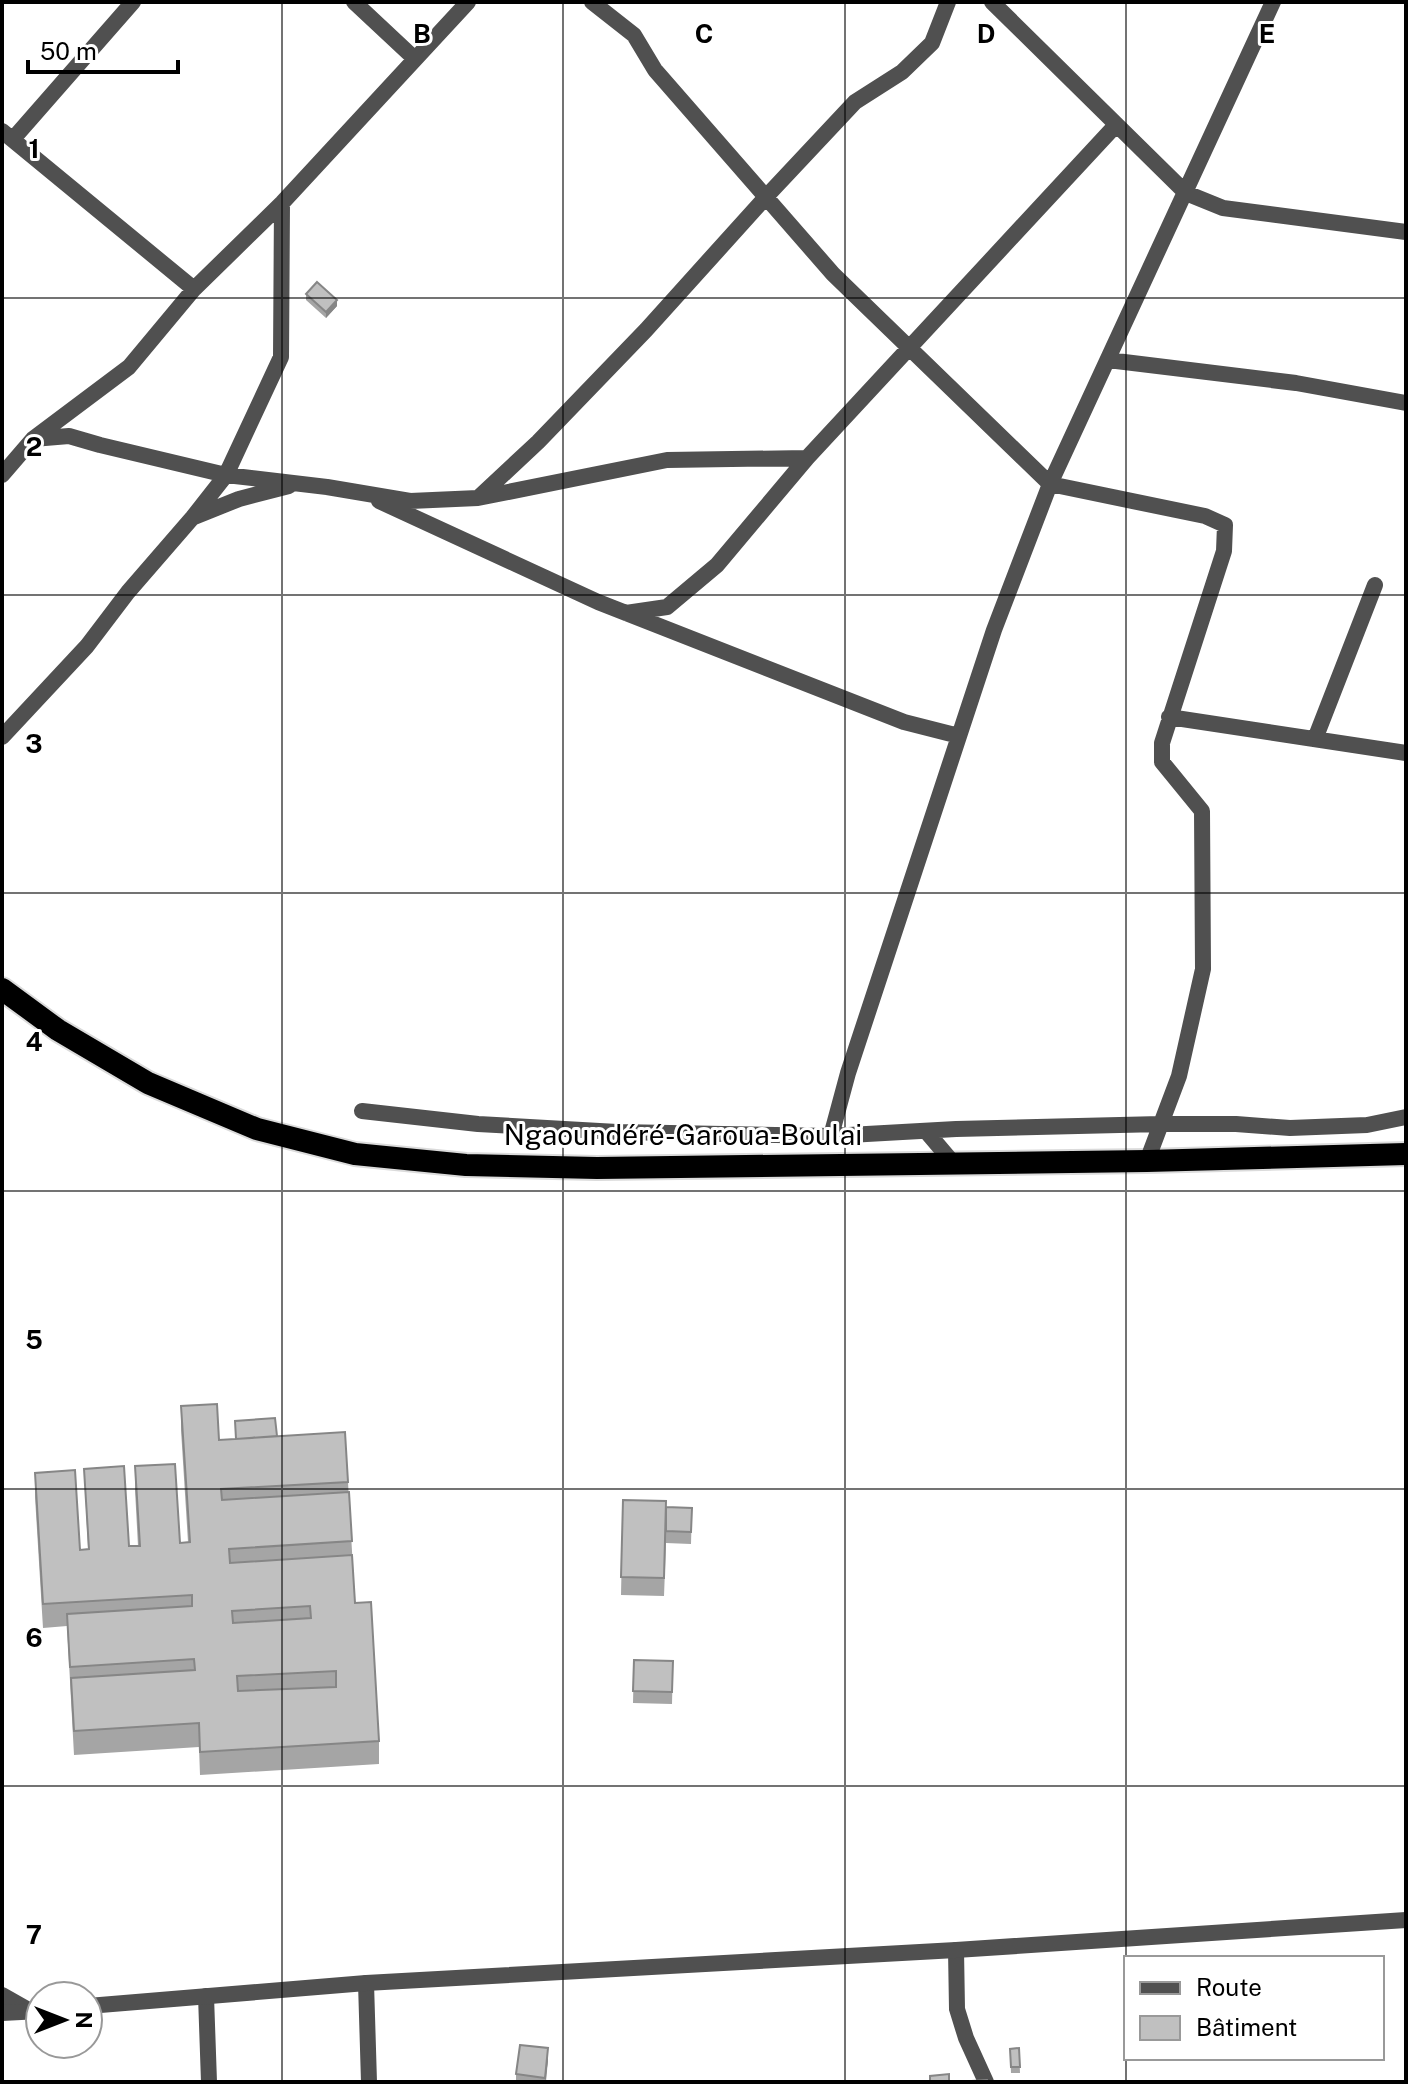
<svg xmlns="http://www.w3.org/2000/svg" width="1408" height="2084" viewBox="0 0 1408 2084" font-family="'Public Sans',sans-serif">
<style>
.lines{fill:none;stroke-linecap:round;stroke-linejoin:round}
.trunk-casing{stroke:#dbdbdb;stroke-width:26}
.minor{stroke:#505050;stroke-width:16}
.tertiary{stroke:#505050;stroke-width:16}
.trunk{stroke:#000;stroke-width:22}
.wall{fill:#a5a5a5}
.shaded-wall{fill:#868686}
.building{fill:#c0c0c0;stroke:#868686;stroke-width:2;fill-rule:evenodd}
.grid{fill:none;stroke:#000;stroke-width:2;stroke-opacity:0.55}
.labels{text-anchor:middle;stroke-width:6;stroke-linejoin:round;paint-order:stroke}
.street-label{font-size:28px;fill:#000;stroke:#fff}
.grid-label{font-size:26px;text-anchor:middle;font-weight:bold;fill:#000;stroke:#fff;stroke-width:6;stroke-linejoin:round;paint-order:stroke}
</style>
<rect width="100%" height="100%" fill="#fff"/>
<g class="lines">
<!-- trunk casing -->
<g class="trunk-casing">
<path id="trunk" d="M2,989l56,41 90,53 109,46 98,25 111,11 131,3 550,-7 259,-7"/>
</g>
<!-- minor -->
<path class="minor" d="M354,2l61,57
M592,2l42,33 21,35 178,204 217,210 155,32 20,9 -1,26 -62,192v19l40,49 1,158 -24,107 -32,85
M992,2l194,191 37,15 183,24
M2,131l192,158
M13,139l120,-137
M1108,360l188,23 110,20
M33,439l36,-3 31,9 126,30 101,12 83,14 68,-3 189,-38 140,-2
M2,475l31,-36 96,-72 65,-78 88,-86 186,-201
M479,497l59,-55 108,-112 119,-132 90,-96 47,-30 30,-29 16,-41
M379,501l219,101 306,120 55,14
M194,517l45,-18 50,-13
M626,613l41,-6 50,-42 90,-107 309,-333
M1169,717l237,36
M2,737l85,-91 41,-54 65,-75 33,-42 55,-118 1,-154
M1315,739l60,-154
M362,1111l116,13 139,8 214,4 125,-7 205,-5h75l54,4 77,-3 39,-8
M926,1131l28,33
M831,1136l17,-63 146,-443 56,-146 223,-482
M956,1950l1,59 9,29 20,44
M366,1983l3,99
M2,1995l30,17
M206,1996l3,86"/>
<!-- tertiary -->
<path class="tertiary" d="M88,2006l278,-23 590,-33 450,-30
M2,2013l38,-2"/>
<!-- trunk -->
<use href="#trunk" class="trunk"/>
</g>
<!-- wall -->
<path class="wall" d="M306,294l31,12 -11,12 -20,-18z
M181,1406l38,34 16,-1v-18l42,15 71,46 7,121 24,138v23l-179,11 -1,-28 -125,8 -7,-129 -24,2 -8,-131v-24l45,77 8,-1 -4,-80 45,77h9l-3,-56v-24l45,77 8,-1 -7,-112z
M623,1500l43,7 26,1 -1,36 -25,-1 -2,53 -43,-1z
M634,1660l39,1 -1,43 -39,-1z
M1019,2048l1,25h-9l-1,-24z
M548,2060l-2,22h-30v-8z"/>
<!-- shaded-wall -->
<path class="shaded-wall" d="M337,300v6l-11,12v-6z
M548,2048v12l-3,22v-4z"/>
<!-- building -->
<path class="building" d="M317,282l20,18 -11,12 -20,-18z
M217,1404l2,36 126,-8 3,50 -127,7 1,11 127,-8 3,49 -123,8 1,14 122,-8 3,48 16,-1 8,139 -179,11 -1,-29 -125,8 -3,-53 124,-8 -1,-11 -124,8 -3,-53 125,-8v-11l-149,9 -8,-131 40,-3 5,80 9,-1 -5,-80 40,-3 5,80h11l-5,-80 40,-2 5,79 10,-1 -9,-136zM310,1606l1,12 -78,5 -1,-12zM336,1671v16l-98,4 -1,-15z
M275,1418l2,18 -41,3 -1,-18z
M623,1500l43,1 -2,77 -43,-1z
M666,1507l26,1 -1,24 -25,-1z
M634,1660l39,1 -1,31 -39,-1z
M520,2045l28,3 -3,30 -29,-4z
M1019,2048l1,19h-9l-1,-18z
M949,2074v8h-19v-6z
M987,2080l1,2h-33z"/>
<!-- grid -->
<path class="grid" d="M282,2v2080M563,2v2080M845,2v2080M1126,2v1956M2,298h1404M2,595h1404M2,893h1404M2,1191h1404M2,1489h1404M2,1786h1404M1126,2058v24"/>
<g class="labels">
<!-- street labels -->
<g class="street-label">
<text x="683" y="1145">Ngaoundéré-Garoua-Boulai</text>
</g>
</g>
<g class="grid-label">
<text x="422" y="43">B</text>
<text x="704" y="43">C</text>
<text x="986" y="43">D</text>
<text x="1267" y="43">E</text>
<text x="34" y="158">1</text>
<text x="34" y="456">2</text>
<text x="34" y="753">3</text>
<text x="34" y="1051">4</text>
<text x="34" y="1349">5</text>
<text x="34" y="1647">6</text>
<text x="34" y="1944">7</text>
</g>
<!-- border -->
<rect width="1408" height="2084" fill="none" stroke="#000000" stroke-width="8"/>
<!-- legend -->
<rect x="1124" y="1956" width="260" height="104" fill="#ffffff" stroke="#999999" stroke-width="2"/>
<rect x="1140" y="1982" width="40" height="12" fill="#505050" stroke="#999999" stroke-width="2"/>
<text x="1196" y="1996" font-size="24" fill="#000000">Route</text>
<rect x="1140" y="2016" width="40" height="24" fill="#c0c0c0" stroke="#999999" stroke-width="2"/>
<text x="1196" y="2036" font-size="24" fill="#000000">Bâtiment</text>
<!-- north arrow -->
<g transform="translate(64 2020) rotate(90)"><circle r="38" fill="#ffffff" stroke="#999999" stroke-width="2"/>
<path d="M0-6L14 30L0 20L-14 30Z" fill="#000000"/>
<text y="-12" font-size="22" font-weight="bold" text-anchor="middle" fill="#000000">N</text>
</g>
<!-- scale -->
<path d="M28 60v12h150v-12" fill="none" stroke="#000000" stroke-width="4"/>
<text x="40" y="60" font-size="24" fill="#000000" stroke="#ffffff" stroke-width="6" paint-order="stroke">50 m</text>
</svg>
